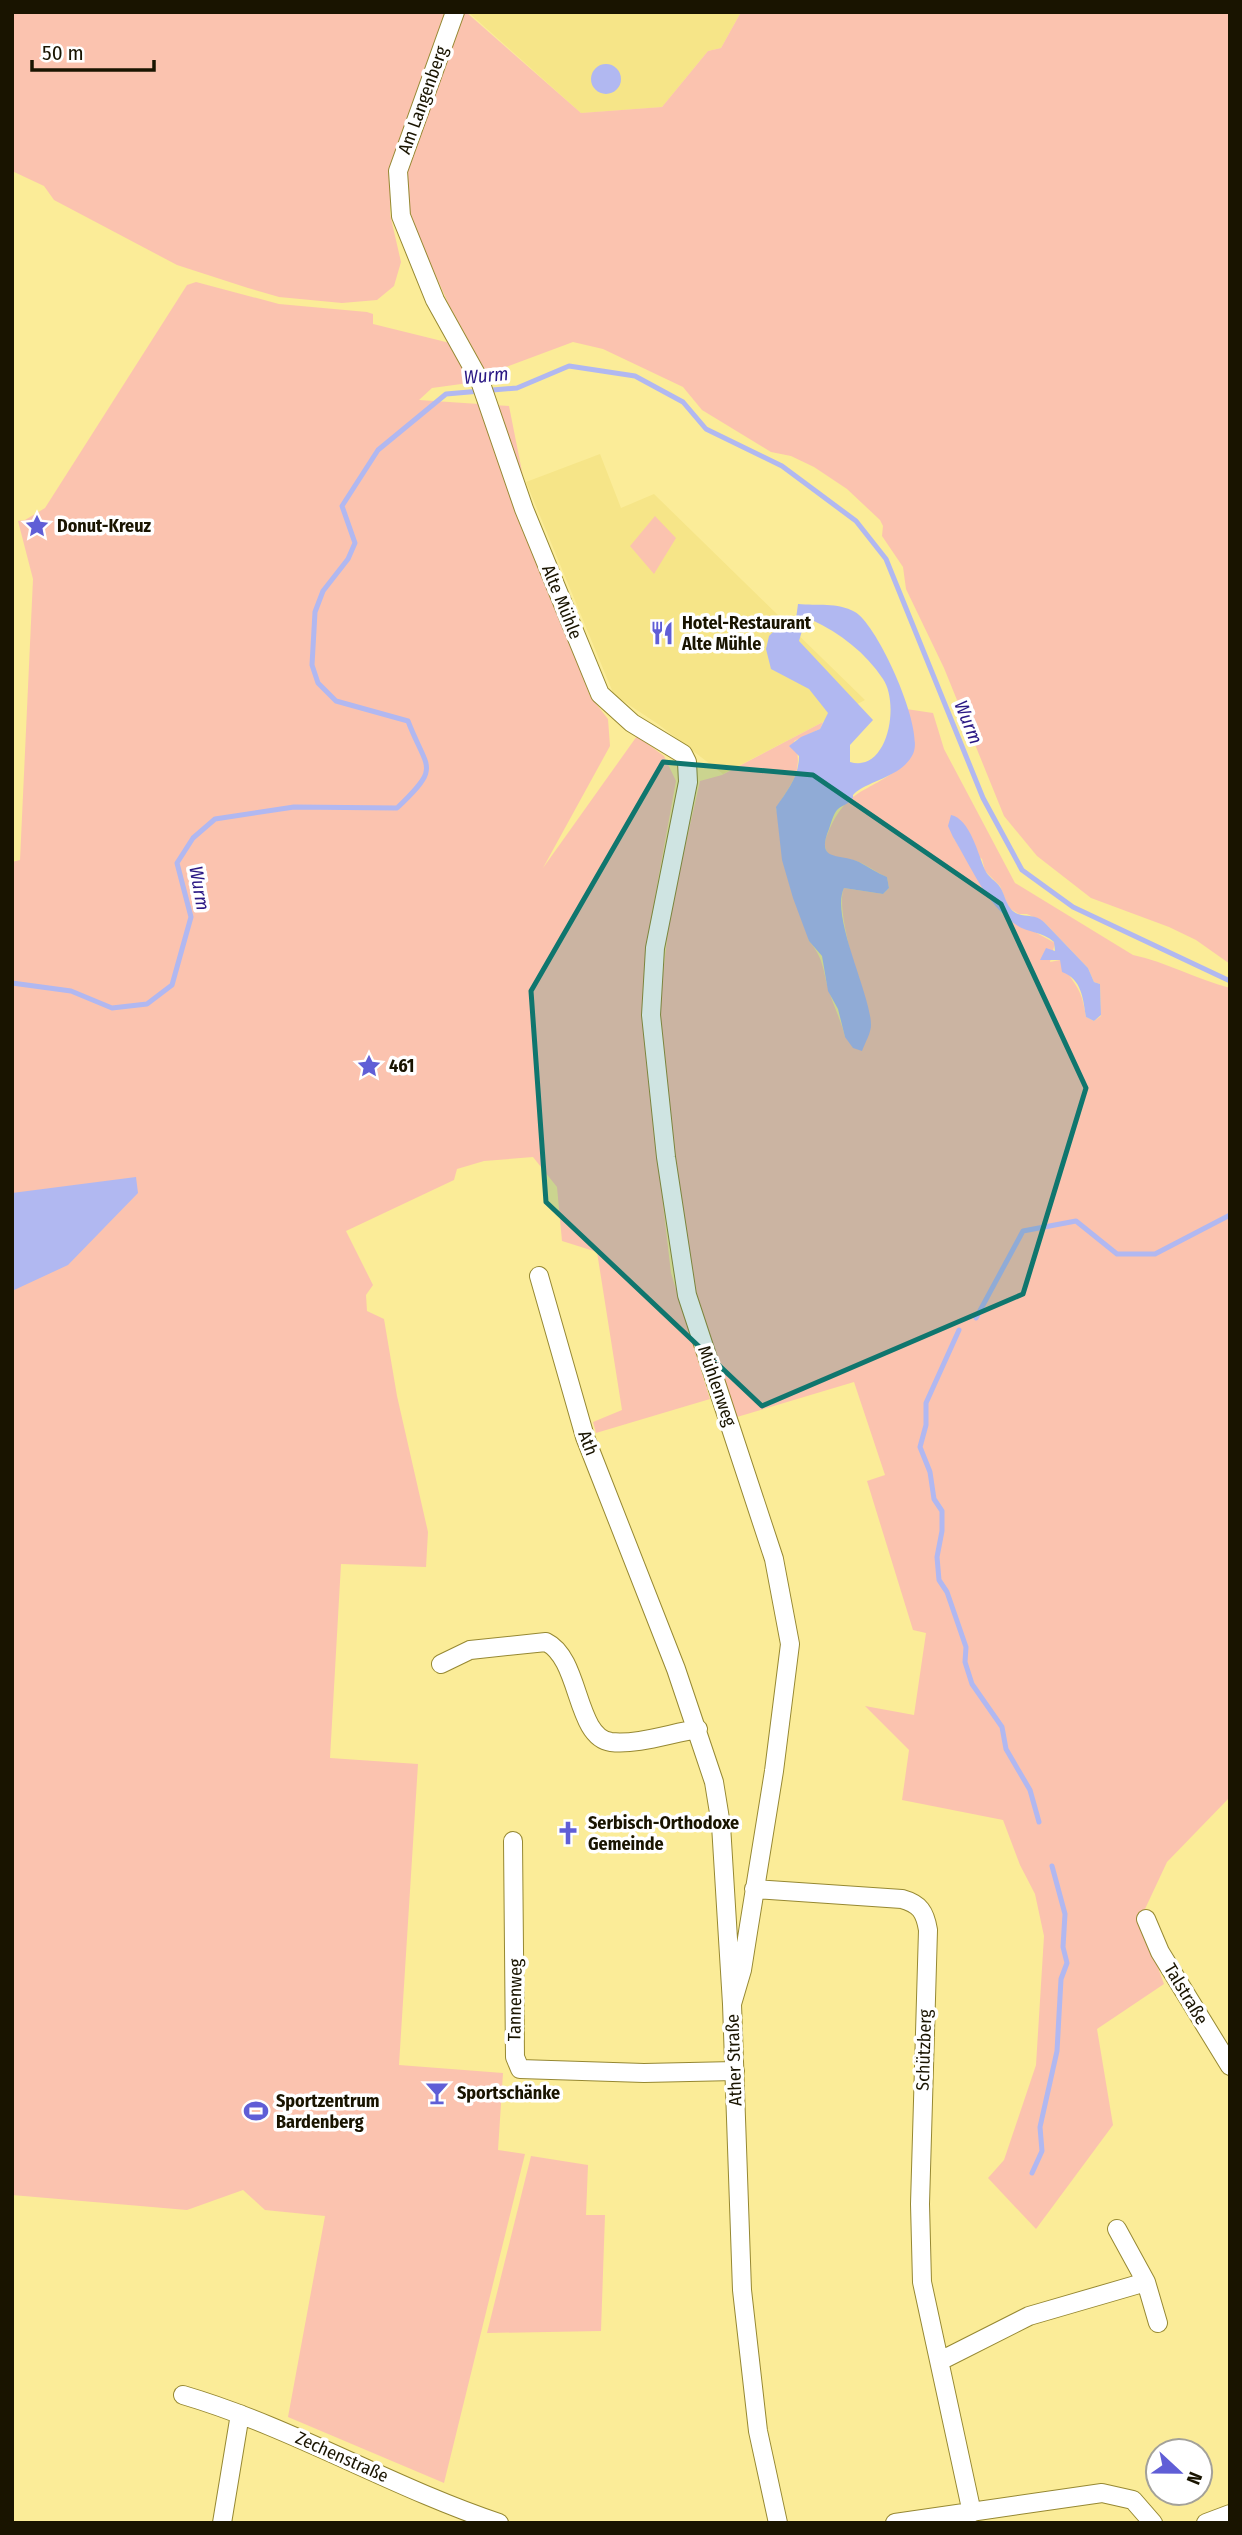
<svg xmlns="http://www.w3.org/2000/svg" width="1242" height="2535" viewBox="0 0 1242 2535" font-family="'Fira Sans Condensed',sans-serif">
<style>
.built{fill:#f6e588}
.green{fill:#fbc3af;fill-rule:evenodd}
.water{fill:#b1b8f1;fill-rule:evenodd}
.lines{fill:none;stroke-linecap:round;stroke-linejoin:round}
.stream{stroke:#b1b8f1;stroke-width:5}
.minor-casing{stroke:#968832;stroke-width:20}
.minor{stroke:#fff;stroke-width:18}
.marked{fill:#0f766e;fill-opacity:0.2;stroke:#0f766e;stroke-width:5;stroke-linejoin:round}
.labels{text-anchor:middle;stroke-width:7;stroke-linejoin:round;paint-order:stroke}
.street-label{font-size:18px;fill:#191400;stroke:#fff}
.poi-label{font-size:18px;font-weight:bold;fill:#191400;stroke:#fff;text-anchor:start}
.water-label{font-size:19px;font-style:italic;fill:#2a1884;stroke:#fff}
</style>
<rect width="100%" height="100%" fill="#fbec98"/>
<!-- built -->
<path class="built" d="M468,12h273l-20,36 -13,3 -46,56 -81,6z
M600,454l21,54 33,-14 211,206 -142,74 -65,-50 -44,-29 -88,-213z"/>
<!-- green -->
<path class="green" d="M12,12h435l-57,157v45l11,48 -7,24 -17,14 -35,3 -63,-6 -31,-9 -71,-23 -123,-65 -10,-14 -32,-15z
M462,12h4l115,101 81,-6 46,-56 13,-3 20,-36h489v952l-34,-24 -27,-13 -78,-29 -54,-42 -33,-40 -60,-148 -38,-79 -3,-22 -21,-31 1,-10 -3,-6 -33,-31 -33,-22 -23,-11 -20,-4 -69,-42 -19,-23 -80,-38 -30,-7 -86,32 -38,-69 -28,-62 -12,-34 -3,-36z
M196,282l83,22 88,8 6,2v10l77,19 26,39 -44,6 -13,12 90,6 32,161 49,129 18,23 2,27 -67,122 94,-132 27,20 12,25 -25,138 -6,56 -1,63 27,235 39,126 -114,34 -3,-11 29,-12 -25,-158 -35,-11 -5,-54 -24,-30 -49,4 -27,8 -3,11 -108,51 27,54 -7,10 1,16 17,8 13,77 31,136 -2,35 -85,-3 -11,194 88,6 -19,301 104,8 -5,77 27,4 -81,329 -156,-66 37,-201 -60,-6 -22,-20 -56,20 -175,-15v-1333l8,-2 13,-281 -15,-58 7,-1 20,-12 142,-223z
M655,516l21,22 -22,36 -24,-28z
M906,709l27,4 11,36 71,134 118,72c33,7 63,24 97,33v809l-63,65 -22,47 -7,4 26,71 -67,45 16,96 -77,104 -48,-51 16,-18 32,-95 8,-129 -9,-42 -15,-29 -17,-45 -101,-20 7,-50 -44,-44 49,9 12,-82 -13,-3 -46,-149 18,-6 -31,-93 -117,35 -44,-125 -8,-38 -26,-245 11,-96 30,-132 22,-6 101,-53 -3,7 -26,12c11,29 -3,43 -18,67l33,133c14,16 14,28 19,47 5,17 13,32 17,49l26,-12c-7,-27 -37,-115 -27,-137l39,6 6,-6 -2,-11c-12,-5 -22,-14 -34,-17 -8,-2 -20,0 -25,-7 -5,-6 -3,-14 0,-20 19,-45 38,-39 73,-66l8,-47zM953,837l29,22 3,12 15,15 9,22 10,6h8l17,8 44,46 6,14 6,2 1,32 -7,5 -8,-4c-5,-34 -12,-30 -26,-57l-10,2 5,-19 -53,-29z
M531,2156l57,9 -2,50h19l-4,116 -114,2z"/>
<!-- water -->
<path class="water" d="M591 79a15 15 0 1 1 30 0a15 15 0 1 1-30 0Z
M798,604c19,2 39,-2 57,8 23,13 70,118 58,142 -11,22 -39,25 -57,38 -7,6 1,2 -6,9 -3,4 -10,5 -13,9 -4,5 -6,13 -8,19 -14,34 11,24 30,33 10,5 18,11 28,15l2,11 -6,6 -39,-6c-14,28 27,106 27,137 0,8 -6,18 -9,26l-9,-3 -8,-11 -7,-28 -10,-18 -6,-35 -13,-15 -16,-43 -11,-38 -6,-53c11,-16 23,-30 23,-51l-10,-10 12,-9 19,-8 8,-16 -19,-24 -38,-20 -5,-20 3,-13 8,-8 11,3 7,-5zM812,620c28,13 54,33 71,59 17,25 5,94 -33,83v-17l23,-25 -74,-79 5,-17z
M951,815c19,4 27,39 34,55 3,7 11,11 15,17 6,9 6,22 18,27 9,3 17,0 26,8l44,46 6,14 6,2 1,31 -7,6 -8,-4c-3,-18 -4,-38 -24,-45l-2,-12h-20l6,-12 9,3 -1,-9c-12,-11 -27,-9 -39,-18 -28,-19 -45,-59 -62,-87l-5,-11z
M136,1177l2,16 -70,72 -56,26v-98z"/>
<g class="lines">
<!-- stream -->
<path class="stream" d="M12,983l59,8 41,17 35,-4 25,-19 19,-68 -14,-54 16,-25 22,-19 79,-12 103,1c45,-43 30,-37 11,-87l-72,-20 -18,-18 -6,-18 3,-53 8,-21 25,-32 7,-16 -13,-37 36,-56 68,-56 71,-6 52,-22 66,10 48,26 23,27 76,37 74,55 30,38 97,239 39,72 51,37 157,74
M976,1318l47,-87 53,-10 41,33h38l75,-39
M959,1330l-33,73v22l-6,22 10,25 4,27 8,12v20l-5,26 2,23 8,12 19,55 -1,15 7,22 30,43 4,22 24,41 9,32
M1032,2173l10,-22 -2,-24 17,-76 4,-72 6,-16 -4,-16 2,-33 -13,-48"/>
<!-- minor casing -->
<g class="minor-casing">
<path id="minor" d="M455,12l-57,159 3,45 34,84 45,81 44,128 76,185 32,29 51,31 4,8 1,20 -33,166 -4,67 15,142 21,138 87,264 16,85 -16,127 -26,161 -6,38 -10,34
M539,1276l46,161 91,232 38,113 7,43 11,179 10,286 16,141 20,92
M441,1664l29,-14 76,-8c35,17 29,95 65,100 27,3 60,-9 87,-13
M513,1841l2,216 5,12 124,4 91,-2
M754,1889l148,10c18,5 23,13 26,31l-8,274 2,78 50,231
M1146,1919l14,33 70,114
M1117,2229l29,53 12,41
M940,2361l89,-45 117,-34
M183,2395c109,32 208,92 316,128
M222,2523l18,-109
M895,2523l207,-30 31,7 20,23
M1206,2523l24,-9"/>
</g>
<!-- minor -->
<use href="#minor" class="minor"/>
</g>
<!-- marked area -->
<path class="marked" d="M663,762l150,13 188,129 85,184 -63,206 -261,112 -216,-204 -15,-211z"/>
<!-- icons -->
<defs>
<g id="sight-bare" transform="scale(1.89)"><path d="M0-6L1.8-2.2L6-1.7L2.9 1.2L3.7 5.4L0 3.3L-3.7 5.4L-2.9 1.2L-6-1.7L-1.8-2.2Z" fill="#605ed6" stroke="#fff" stroke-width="2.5" paint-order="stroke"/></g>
<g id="restaurant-bare" transform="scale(1.89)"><path d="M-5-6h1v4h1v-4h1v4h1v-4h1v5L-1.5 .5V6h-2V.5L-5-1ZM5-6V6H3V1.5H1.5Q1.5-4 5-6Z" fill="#605ed6" stroke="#fff" stroke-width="2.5" paint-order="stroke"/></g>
<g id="church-bare" transform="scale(1.89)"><path d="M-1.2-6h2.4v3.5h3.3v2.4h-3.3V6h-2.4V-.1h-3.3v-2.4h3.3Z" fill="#605ed6" stroke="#fff" stroke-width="2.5" paint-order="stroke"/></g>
<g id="bar-bare" transform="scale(1.89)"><path d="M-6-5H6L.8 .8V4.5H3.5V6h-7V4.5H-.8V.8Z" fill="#605ed6" stroke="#fff" stroke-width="2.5" paint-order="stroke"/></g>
<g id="stadium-bare" transform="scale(1.89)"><path d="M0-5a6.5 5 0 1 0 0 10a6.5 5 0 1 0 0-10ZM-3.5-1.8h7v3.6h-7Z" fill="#605ed6" stroke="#fff" stroke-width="2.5" paint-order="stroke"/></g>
</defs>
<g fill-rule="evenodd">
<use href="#sight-bare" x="37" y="526"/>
<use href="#restaurant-bare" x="662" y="633"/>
<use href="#sight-bare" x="369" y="1066"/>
<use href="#church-bare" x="568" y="1833"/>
<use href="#bar-bare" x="437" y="2093"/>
<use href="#stadium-bare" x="256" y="2111"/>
</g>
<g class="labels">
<!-- street labels -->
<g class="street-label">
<text transform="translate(423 100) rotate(-70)" y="6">Am Langenberg</text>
<text transform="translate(562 602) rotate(68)" y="6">Alte Mühle</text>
<text transform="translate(717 1386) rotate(71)" y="6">Mühlenweg</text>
<text transform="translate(588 1443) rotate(69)" y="6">Ath</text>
<text transform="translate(1186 1994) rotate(59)" y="6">Talstraße</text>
<text transform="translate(515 2000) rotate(-89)" y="6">Tannenweg</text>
<text transform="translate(924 2050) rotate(-88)" y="6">Schützberg</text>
<text transform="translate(734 2060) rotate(-92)" y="6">Ather Straße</text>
<text transform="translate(342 2457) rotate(24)" y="6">Zechenstraße</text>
</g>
<!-- poi labels -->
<g class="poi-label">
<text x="57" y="532">Donut-Kreuz</text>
<text x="682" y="629">Hotel-Restaurant<tspan x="682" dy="21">Alte Mühle</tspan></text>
<text x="389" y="1072">461</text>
<text x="588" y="1829">Serbisch-Orthodoxe<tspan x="588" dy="21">Gemeinde</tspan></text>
<text x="457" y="2099">Sportschänke</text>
<text x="276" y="2107">Sportzentrum<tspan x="276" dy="21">Bardenberg</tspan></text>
</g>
<!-- water labels -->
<g class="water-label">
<text transform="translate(486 375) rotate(-5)" y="7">Wurm</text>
<text transform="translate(969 722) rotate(68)" y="7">Wurm</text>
<text transform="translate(200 888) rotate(80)" y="7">Wurm</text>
</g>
</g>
<!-- border -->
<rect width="1242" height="2535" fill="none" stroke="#191400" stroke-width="28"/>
<!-- north arrow -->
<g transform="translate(1179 2472) rotate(112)"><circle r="33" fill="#ffffff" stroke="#a3a199" stroke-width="2"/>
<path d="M0-5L12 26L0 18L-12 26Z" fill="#605ed6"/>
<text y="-10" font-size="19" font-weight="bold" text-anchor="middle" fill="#191400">N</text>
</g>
<!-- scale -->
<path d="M32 60v10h122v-10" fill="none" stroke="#191400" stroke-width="3.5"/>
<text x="42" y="60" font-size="21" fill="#191400" stroke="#ffffff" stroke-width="5" paint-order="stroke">50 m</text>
</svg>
